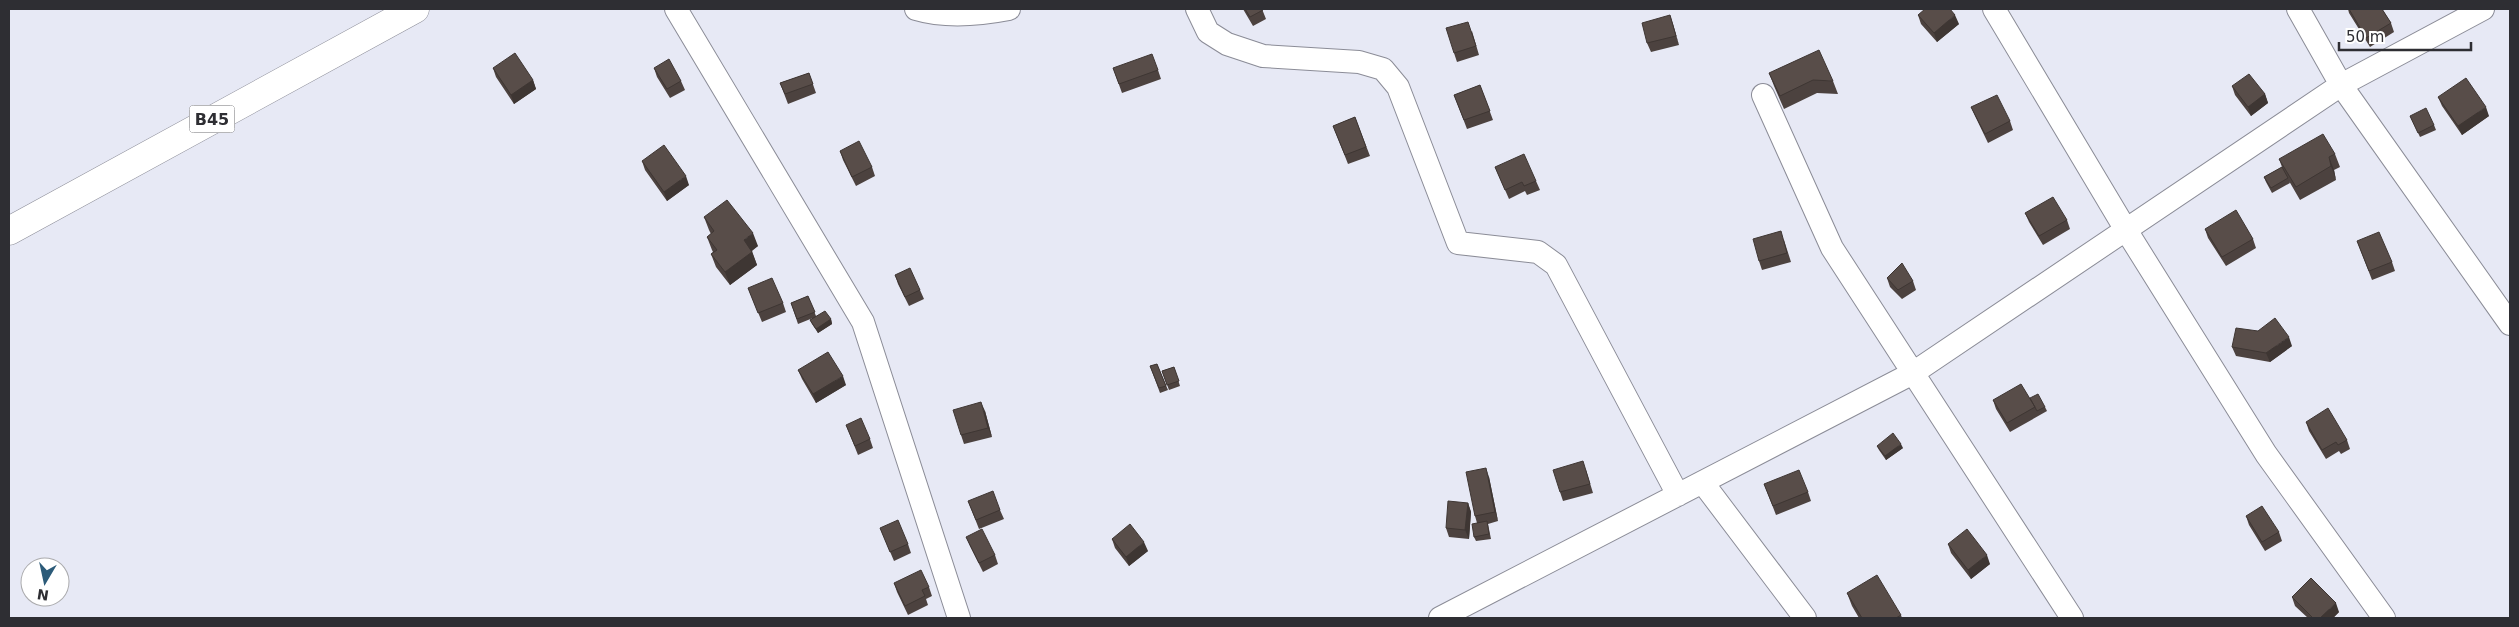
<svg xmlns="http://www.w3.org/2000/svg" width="2519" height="627" viewBox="0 0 2519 627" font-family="'DejaVu Sans',sans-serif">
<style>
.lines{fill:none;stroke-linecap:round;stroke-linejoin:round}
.minor-casing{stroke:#8b8c97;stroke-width:24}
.major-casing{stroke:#8b8c97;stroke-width:29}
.minor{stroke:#fff;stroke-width:22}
.major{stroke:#fff;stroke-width:28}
.wall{fill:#4c423f}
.shaded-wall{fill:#3e3633}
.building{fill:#584d49;stroke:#3e3633}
.labels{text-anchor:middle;stroke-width:5;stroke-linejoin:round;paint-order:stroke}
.shield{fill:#fff;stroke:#6d6d70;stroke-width:1}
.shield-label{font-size:16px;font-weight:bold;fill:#2e2e33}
</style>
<rect width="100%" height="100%" fill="#e7e9f5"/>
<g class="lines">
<!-- minor casing -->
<g class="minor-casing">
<path id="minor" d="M676,9l187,313 96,296
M916,9c30,9 62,6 93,0
M1197,9l11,23 19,12 36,12 96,6 24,7 15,18 60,156 80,9 18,13 122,230
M1994,9l132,221 140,224 118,164
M2298,9l43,76 169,239
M1763,95l69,153 240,370
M1703,483l102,135
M1440,618l473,-245 428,-288 142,-76"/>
</g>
<!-- major casing -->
<g class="major-casing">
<path id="major" d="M9,231l406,-222"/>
</g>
<!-- minor -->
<use href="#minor" class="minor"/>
<!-- major -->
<use href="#major" class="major"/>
</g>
<!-- wall -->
<path class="wall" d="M1243,9h19l4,10 -13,7z
M2348,9h34l9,14 3,9 -24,15 -21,-34z
M1670,15l9,30 -28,7 -4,-9z
M1918,15l41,9 -22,18 -16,-18z
M1472,31l7,24 -22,7 -3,-9z
M493,68l40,12 3,9 -22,15 -18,-27z
M654,68l27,13 4,9 -15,8 -13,-21z
M1113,68l45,2 3,9 -39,14z
M809,73l7,20 -28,11 -8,-21z
M1769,73l64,8 5,13 -21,-1 -33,16 -10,-23z
M1480,85l13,35 -26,9 -13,-34z
M2232,86l33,8 3,9 -17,13 -16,-21z
M2438,97l51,19 -27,19 -20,-29z
M1971,107l39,14 3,9 -25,13 -13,-27z
M2410,116l24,9 2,5 -16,7z
M1355,117l15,39 -22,8 -15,-38z
M840,151l32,16 3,9 -19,10 -13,-26z
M2335,154l5,13 -6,3 2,10 -36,20 -11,-19 1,2 -18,10 -6,-11 -2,-5 18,-10 -3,-8z
M642,161l47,24 -22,16 -22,-31z
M1495,167l41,14 4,9 -13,5 -2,-4 -16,8z
M2025,213l42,7 3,9 -27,16 -14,-23z
M704,217l54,29 -6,5 5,14 -27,20 -14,-18 -5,-13 2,-2 -1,-2 -5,-13 4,-3 -2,-4z
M2205,229l48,10 3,9 -30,18 -18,-28z
M1784,240l7,22 -29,8 -3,-9z
M2357,241l35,21 3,9 -23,9z
M895,275l25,15 4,9 -15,7 -11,-22z
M1887,278l26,3 3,9 -14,9 -12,-12z
M748,288l35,15 3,9 -24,10z
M808,296l8,20 15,3 1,5 -14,9 -6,-9 -2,-4 3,-2 -15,6 -7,-21z
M2292,346l-22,16 -34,-6 -4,-9z
M1157,364l11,26 -8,3 -10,-27z
M1174,367l6,19 -11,4 -7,-19z
M798,370l48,15 -30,18 -14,-24z
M2030,398l15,9 2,4 -37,21 -14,-23 -3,-9z
M985,411l7,26 -28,7 -3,-9z
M2306,422l41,18 3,9 -9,5 -2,-3 -13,8 -17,-28z
M846,425l24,14 3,9 -15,7z
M1877,446l26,2 -17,12 -7,-10z
M1586,470l7,23 -30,8 -3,-9z
M1489,477l9,44 -10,3 3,15 -15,2 -2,-4 3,-14 -2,-7z
M1764,484l44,8 3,9 -35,14z
M968,501l32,9 4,9 -25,10z
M1468,503l3,9 -2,27 -20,-2 -3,-9z
M2246,516l33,16 3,9 -17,10 -16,-26z
M880,528l28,16 3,9 -17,8z
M966,537l29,18 3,9 -15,8 -13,-26z
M1112,539l36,12 -19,15 -14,-18z
M1948,544l42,20 -19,15 -20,-26z
M894,583l35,4 3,9 -6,3 2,6 -20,10 -11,-23z
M1847,593l54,22 1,3h-43l-7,-12z
M2292,597l47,15 -6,6h-25l-13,-12z"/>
<!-- shaded-wall -->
<path class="shaded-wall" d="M1670,15l3,9 6,21 -3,-9z
M1955,15l4,9 -22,18 -3,-9z
M533,80l3,9 -22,15 -3,-9z
M2265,94l3,9 -17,13 -3,-9z
M2486,107l3,9 -27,19 -4,-9z
M2329,157l5,13 2,10 -5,-14z
M686,176l3,9 -22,16 -3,-9z
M753,233l5,13 -10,7 -4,-13z
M752,252l5,13 -27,20 -5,-13z
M831,319l1,5 -14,9 -2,-4z
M2289,337l3,9 -22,16 -4,-9z
M843,376l3,9 -30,18 -3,-9z
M981,402l4,9 7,26 -4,-9z
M1901,444l2,4 -17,12 -1,-4z
M1486,468l3,9 9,44 -3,-9z
M1468,503l3,9 -2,27 -4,-9z
M1144,542l4,9 -19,15 -3,-9z
M1987,555l3,9 -19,15 -3,-9z
M2336,603l3,9 -6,6h-13z"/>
<!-- building -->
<path class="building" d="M1245,9h17l1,1 -13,7z
M1925,9h25l5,6 -21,18 -16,-18z
M2349,9h33l9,14 -25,15z
M1670,15l6,21 -29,7 -5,-20z
M1468,22l8,24 -22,7 -8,-25z
M1819,50l14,31 -20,-1 -33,16 -11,-23z
M515,53l18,27 -22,15 -18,-27z
M1152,54l6,16 -39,14 -6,-16z
M669,59l12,22 -14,8 -13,-21z
M809,73l4,11 -28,10 -5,-11z
M2249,74l16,20 -17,13 -16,-21z
M2466,78l20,29 -28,19 -20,-29z
M1480,85l10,26 -26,9 -10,-25z
M1997,95l13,26 -25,13 -14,-27z
M2426,108l8,17 -16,8 -8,-17z
M1355,117l11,30 -21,8 -12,-29z
M2323,134l12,20 -6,3 2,9 -35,21 -17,-28z
M859,141l13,26 -20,10 -12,-26z
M664,145l22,31 -22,16 -22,-31z
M1524,154l12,27 -12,5 -2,-4 -17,8 -10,-23z
M2282,167l6,11 -17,10 -7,-11z
M2053,197l14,23 -28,16 -14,-23z
M727,200l26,33 -9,7 8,12 -27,20 -14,-18 6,-4 -10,-13 7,-6 -10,-14z
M2236,210l17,29 -31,18 -17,-28z
M1781,231l6,22 -28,8 -6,-22z
M2379,232l13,30 -23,9 -12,-30z
M1902,263l11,18 -15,9 -11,-12z
M910,268l10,22 -15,7 -10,-22z
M772,278l11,25 -25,10 -10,-25z
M808,296l7,16 -18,7 -6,-16z
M825,311l6,8 -15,10 -6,-9z
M2275,318l14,19 -23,16 -34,-6 4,-19 22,3z
M828,352l15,24 -30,18 -15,-24z
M1157,364l9,22 -7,2 -9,-22z
M1174,367l5,14 -12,4 -5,-14z
M2021,384l14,23 -28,16 -14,-23z
M2038,394l7,13 -8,4 -7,-13z
M981,402l7,26 -27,7 -8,-25z
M2328,408l19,32 -9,5 -2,-3 -14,8 -16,-28z
M861,418l9,21 -15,7 -9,-21z
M1893,433l8,11 -16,12 -8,-10z
M1583,461l7,23 -30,8 -7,-22z
M1486,468l9,44 -20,4 -9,-44z
M1799,470l9,22 -35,14 -9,-22z
M993,491l7,19 -24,10 -8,-19z
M1448,501l20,2 -3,27 -19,-2z
M2262,506l17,26 -17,10 -16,-26z
M898,520l10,24 -18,8 -10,-24z
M1487,521l2,13 -15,3 -2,-13z
M1130,524l14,18 -18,15 -14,-18z
M982,529l13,26 -16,8 -13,-26z
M1967,529l20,26 -19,15 -20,-26z
M921,570l8,17 -7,3 3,6 -20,10 -11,-23z
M1877,575l24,40 -5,3h-34l-15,-25z
M2311,578l25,25 -16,15h-7l-21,-21z"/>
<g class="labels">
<!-- shield labels -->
<rect class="shield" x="189.5" y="105.5" width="45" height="27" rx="4"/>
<g class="shield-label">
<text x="212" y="125">B45</text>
</g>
</g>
<!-- border -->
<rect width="2519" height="627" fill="none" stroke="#2e2e33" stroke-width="20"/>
<!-- north arrow -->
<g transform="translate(45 582) rotate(189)"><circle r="24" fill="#ffffff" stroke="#ababad"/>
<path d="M0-4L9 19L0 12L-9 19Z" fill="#2c5b79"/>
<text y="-8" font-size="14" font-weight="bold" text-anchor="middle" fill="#2e2e33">N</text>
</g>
<!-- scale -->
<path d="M2339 42v8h132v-8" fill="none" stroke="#2e2e33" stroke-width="2.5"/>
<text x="2346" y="42" font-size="15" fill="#2e2e33" stroke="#ffffff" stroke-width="4" paint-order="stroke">50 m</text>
</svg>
